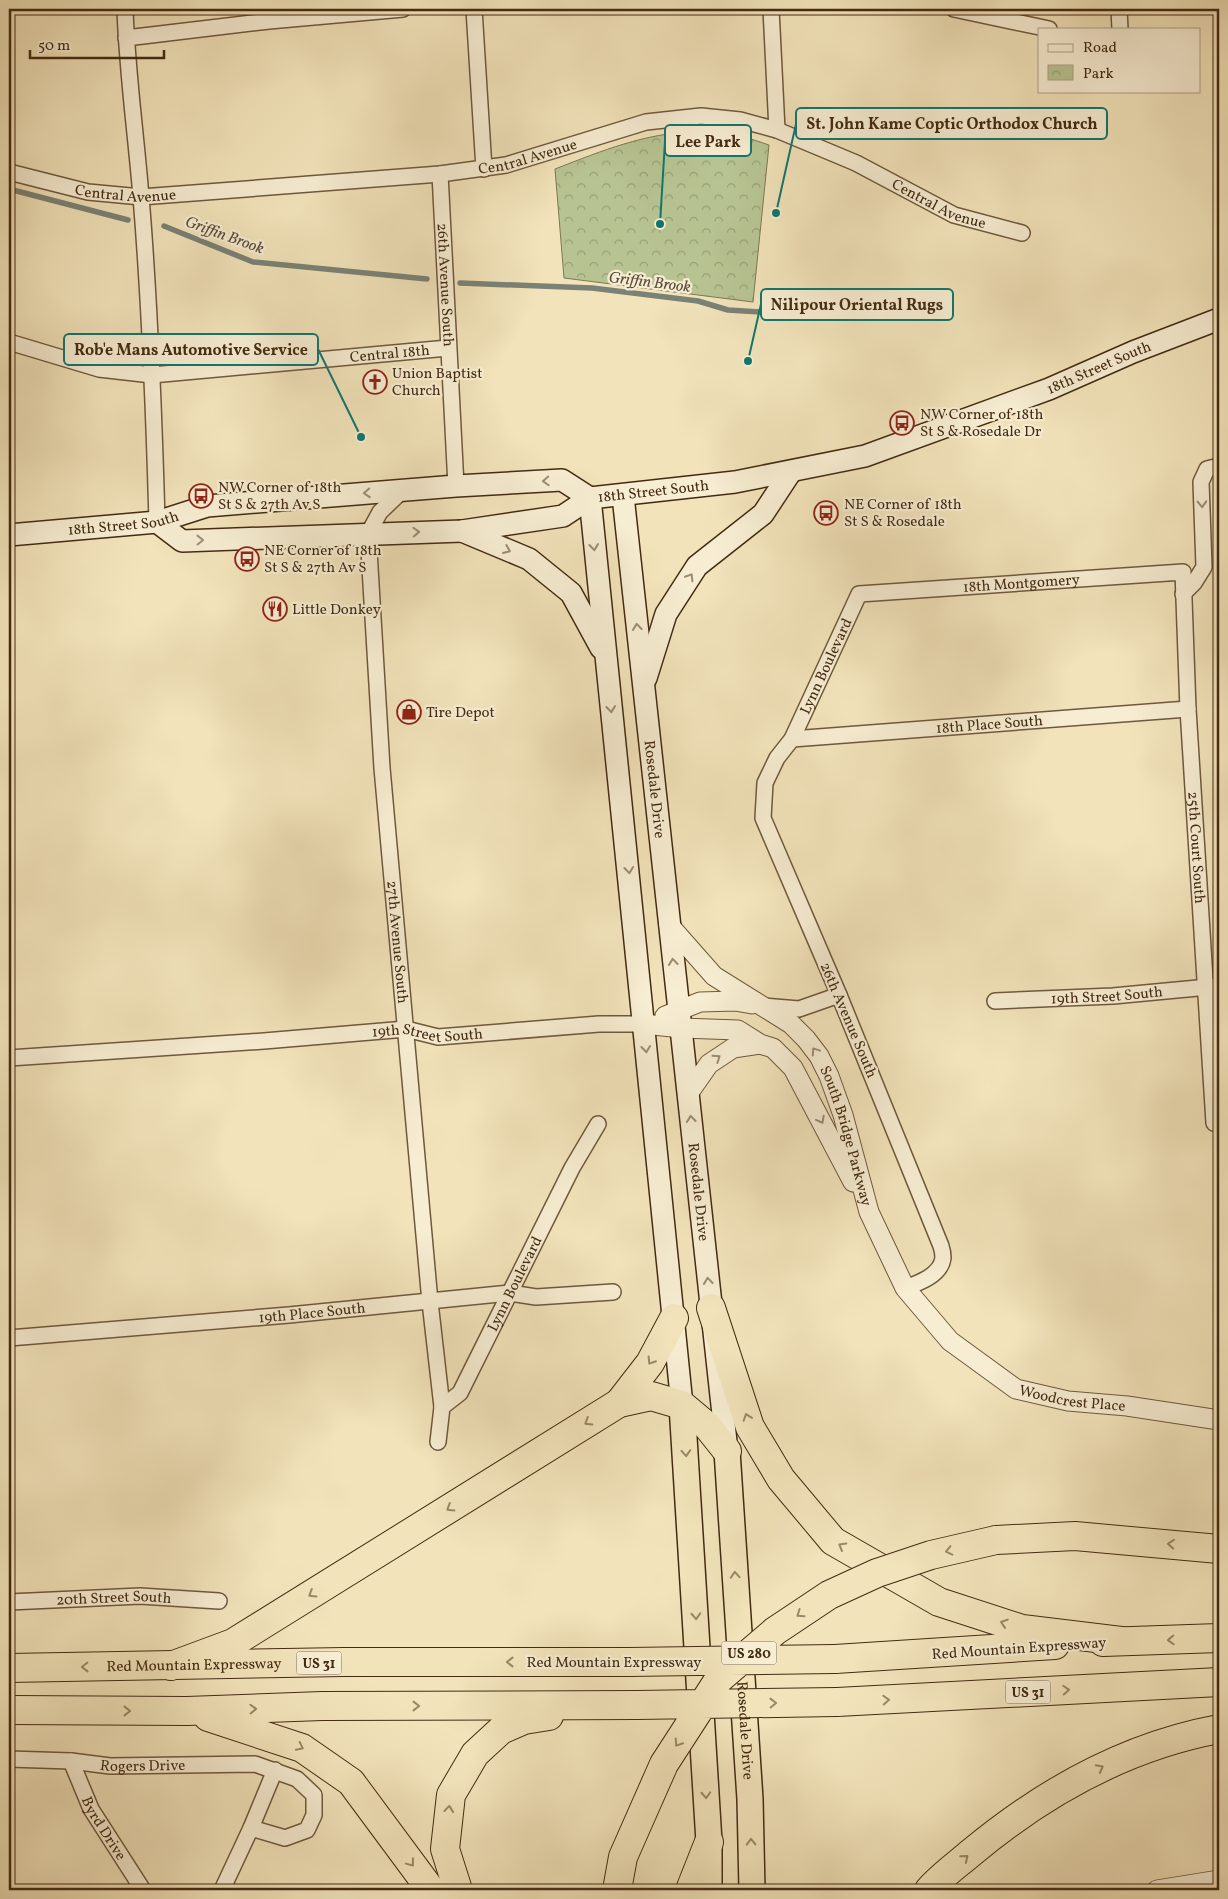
<svg xmlns="http://www.w3.org/2000/svg" width="1228" height="1899" viewBox="0 0 1228 1899" font-family="Vollkorn,serif">
<style>
.park{fill:url(#park-crowns);stroke:#7d7852}
.lines{fill:none;stroke-linecap:round;stroke-linejoin:round}
.stream{stroke:#7a8276;stroke-width:5.5}
.minor-casing{stroke:#6f593c;stroke-width:18}
.tertiary-casing{stroke:#6f593c;stroke-width:21}
.secondary-casing{stroke:#432b12;stroke-width:24}
.trunk-casing{stroke:#432b12;stroke-width:28}
.motorway-casing{stroke:#432b12;stroke-width:30}
.minor{stroke:#f7edd2;stroke-width:15}
.tertiary{stroke:#f7edd2;stroke-width:19}
.secondary{stroke:#f7edd2;stroke-width:21}
.trunk{stroke:#f2e3ba;stroke-width:25}
.motorway{stroke:#f2e3ba;stroke-width:28}
.motorway-bridge-casing{stroke:#432b12;stroke-width:30;stroke-linecap:butt}
.motorway-bridge{stroke:#f2e3ba;stroke-width:28}
.oneway{stroke:#9d8c72}
.oneway2{stroke:#9a8766}
.labels{text-anchor:middle;stroke-width:4.5;stroke-linejoin:round;paint-order:stroke}
.shield{fill:#f7edd2;stroke:#79654c;stroke-width:1}
.shield-label{font-size:14px;font-weight:bold;fill:#432b12}
.street-label{font-size:15px;fill:#432b12;stroke:#f7edd2}
.poi-label{font-size:15px;fill:#432b12;stroke:#f7edd2;text-anchor:start}
.water-label{font-size:16px;font-style:italic;fill:#5a4f3c;stroke:#f7edd2}
.leader{fill:none;stroke:#0f766e;stroke-width:2}
.callout-dot{fill:#0f766e;stroke:#f7edd2;stroke-width:2}
.callout{fill:#f7edd2;stroke:#0f766e;stroke-width:2}
.callout-label{font-size:16px;text-anchor:middle;font-weight:bold;fill:#432b12}
</style>
<defs>
<pattern id="park-crowns" width="20" height="18" patternUnits="userSpaceOnUse" patternTransform="scale(1.25)"><rect width="20" height="18" fill="#b7c492"/><path d="M2 6a3 3 0 1 1 6 0M12 15a3 3 0 1 1 6 0" fill="none" stroke="#969f76"/></pattern>
</defs>
<rect width="100%" height="100%" fill="#f2e3ba"/>
<filter id="stains"><feTurbulence type="fractalNoise" baseFrequency=".004" numOctaves="4"/><feColorMatrix values="0 0 0 0 .2 0 0 0 0 .09 0 0 0 0 .02 0 0 0 .5 -.17"/></filter>
<radialGradient id="worn" r=".72"><stop offset=".6" stop-color="#630" stop-opacity="0"/><stop offset="1" stop-color="#630" stop-opacity=".3"/></radialGradient>
<!-- park -->
<path class="park" d="M696,131l52,7 21,7 -16,157 -189,-24 -9,-109c49,-19 88,-35 141,-38z"/>
<g class="lines">
<!-- stream -->
<path class="stream" d="M9,189l119,31
M164,226l89,36 174,17
M460,283l132,5 106,13 30,9 32,2 50,-1 24,-4"/>
<!-- minor casing -->
<g class="minor-casing">
<g id="minor">
<path d="M125,9c2,63 11,125 16,188 9,108 13,217 16,325"/>
<path d="M474,9l10,160"/>
<path d="M771,9l6,121"/>
<path d="M954,9l95,20"/>
<path d="M1119,9l1,20"/>
<path d="M126,38l143,-17 134,-12"/>
<path id="s1" d="M9,172l79,20 53,5 299,-23 66,-9 140,-43 55,-6 39,4 37,10 79,33 98,52 68,18"/>
<path id="s2" d="M440,174l16,312"/>
<path id="s3" d="M9,342l90,27 53,6 296,-27"/>
<path id="s4" d="M403,490l-23,22 -12,22 14,234 48,534 12,105"/>
<path d="M1183,594l11,-11 10,-16 -3,-85 6,-13 12,-3"/>
<path id="s5" d="M792,739l396,-30"/>
<path id="s6" d="M995,1001l118,-5 106,-10"/>
<path d="M763,1006l36,3 40,-14"/>
<path id="s7" d="M9,1058l255,-17 142,-12 32,8 161,-13h45"/>
<path id="s8" d="M905,1288c14,-5 36,-13 38,-30 0,-4 -1,-9 -2,-12l-102,-251 -76,-177 2,-35 12,-25 15,-19 67,-145 324,-22 5,137 26,414"/>
<path id="s9" d="M9,1338l280,-23 221,-22 26,4 77,-5"/>
<path id="s10" d="M438,1442l4,-35 18,-14 112,-225 26,-44"/>
<path id="s11" d="M9,1602l131,-6 79,5"/>
<path id="s12" d="M9,1759l62,2 39,5 145,-2 42,15 17,16v20l-7,15 -22,8 -34,-10"/>
<path id="s13" d="M71,1761l20,48 52,81"/>
<path d="M222,1890l29,-62 24,-58"/>
</g>
</g>
<!-- tertiary casing -->
<g class="tertiary-casing">
<g id="tertiary">
<path id="s14" d="M669,925l45,51 77,48 15,15 13,17 10,20 14,39 26,97 36,76 45,53 66,48 52,12 59,5 92,14"/>
<path d="M665,1016l35,-14 35,-1 17,3"/>
<path d="M644,1024l37,4 57,2 22,14 13,4 20,20 60,114"/>
<path d="M688,1094l21,-30 24,-16 27,-4"/>
<path d="M1157,1890l62,-10"/>
</g>
</g>
<!-- secondary casing -->
<g class="secondary-casing">
<g id="secondary">
<path id="s15" d="M623,496l104,955"/>
<path d="M590,498l92,907"/>
<path d="M157,522l25,19 280,-10 101,-15 27,-18"/>
<path d="M462,531l67,28 42,34 30,55"/>
<path id="s16" d="M9,535l148,-13 50,-16 249,-20 106,-6 28,18 145,-16 130,-26 184,-67 84,-37 86,-33"/>
<path d="M646,678l20,-64 31,-48 66,-52 27,-41"/>
</g>
</g>
<!-- trunk casing -->
<g class="trunk-casing">
<g id="trunk">
<path d="M682,1405l27,437v48"/>
<path id="s17" d="M727,1451l23,348 2,91"/>
</g>
</g>
<!-- motorway casing -->
<g class="motorway-casing">
<g id="motorway">
<path d="M711,1308l39,119 31,52 52,62 106,61 83,27 99,12"/>
<path d="M619,1403l31,-40 24,-45"/>
<path d="M996,1540l79,-4 144,13"/>
<path d="M1103,1642l116,-4"/>
<path d="M835,1659l220,-14"/>
<path d="M171,1666l62,-23 386,-240 32,-7 31,9 25,21 20,25"/>
<path id="s18" d="M9,1668l335,-6h285"/>
<path d="M837,1702l382,-20"/>
<path d="M9,1710l178,1 135,-5 315,-1"/>
<path d="M208,1717l94,31 49,34 80,108"/>
<path d="M458,1890l-13,-41 6,-54 24,-41 26,-24 23,-10 25,-4"/>
<path d="M690,1890l19,-48"/>
<path d="M929,1890c12,-14 29,-26 43,-38 71,-59 155,-106 247,-123"/>
</g>
</g>
<!-- minor -->
<use href="#minor" class="minor"/>
<!-- tertiary -->
<use href="#tertiary" class="tertiary"/>
<!-- secondary -->
<use href="#secondary" class="secondary"/>
<!-- trunk -->
<use href="#trunk" class="trunk"/>
<!-- motorway -->
<use href="#motorway" class="motorway"/>
<!-- motorway-bridge casing -->
<g class="motorway-bridge-casing">
<path id="motorway-bridge" d="M629,1662l206,-3
M637,1705l200,-3
M617,1890l6,-33 41,-93 55,-85 56,-48 54,-36 48,-22 54,-18 65,-15"/>
</g>
<!-- motorway-bridge -->
<use href="#motorway-bridge" class="motorway-bridge"/>
</g>
<!-- one-way arrows -->
<defs><path id="oneway-chevron" d="M-2-3.5L2.5 0L-2 3.5" fill="none" stroke-width="1.6" stroke-linecap="round" stroke-linejoin="round" transform="scale(1.25)"/></defs>
<g class="oneway">
<use href="#oneway-chevron" transform="translate(546 481) rotate(177)"/>
<use href="#oneway-chevron" transform="translate(367 493) rotate(176)"/>
<use href="#oneway-chevron" transform="translate(1202 504) rotate(88)"/>
<use href="#oneway-chevron" transform="translate(416 532) rotate(-2)"/>
<use href="#oneway-chevron" transform="translate(200 540) rotate(-1)"/>
<use href="#oneway-chevron" transform="translate(594 547) rotate(84)"/>
<use href="#oneway-chevron" transform="translate(507 550) rotate(23)"/>
<use href="#oneway-chevron" transform="translate(690 577) rotate(-58)"/>
<use href="#oneway-chevron" transform="translate(637 627) rotate(-96)"/>
<use href="#oneway-chevron" transform="translate(611 709) rotate(84)"/>
<use href="#oneway-chevron" transform="translate(629 870) rotate(84)"/>
<use href="#oneway-chevron" transform="translate(673 962) rotate(-96)"/>
<use href="#oneway-chevron" transform="translate(646 1049) rotate(84)"/>
<use href="#oneway-chevron" transform="translate(815 1051) rotate(-124)"/>
<use href="#oneway-chevron" transform="translate(717 1058) rotate(-34)"/>
<use href="#oneway-chevron" transform="translate(691 1119) rotate(-96)"/>
<use href="#oneway-chevron" transform="translate(821 1120) rotate(62)"/>
<use href="#oneway-chevron" transform="translate(708 1281) rotate(-96)"/>
</g>
<g class="oneway2">
<use href="#oneway-chevron" transform="translate(651 1361) rotate(122)"/>
<use href="#oneway-chevron" transform="translate(747 1417) rotate(-109)"/>
<use href="#oneway-chevron" transform="translate(588 1422) rotate(148)"/>
<use href="#oneway-chevron" transform="translate(686 1453) rotate(86)"/>
<use href="#oneway-chevron" transform="translate(450 1508) rotate(148)"/>
<use href="#oneway-chevron" transform="translate(1171 1544) rotate(-175)"/>
<use href="#oneway-chevron" transform="translate(842 1546) rotate(-150)"/>
<use href="#oneway-chevron" transform="translate(949 1551) rotate(167)"/>
<use href="#oneway-chevron" transform="translate(735 1575) rotate(-94)"/>
<use href="#oneway-chevron" transform="translate(312 1594) rotate(148)"/>
<use href="#oneway-chevron" transform="translate(800 1614) rotate(146)"/>
<use href="#oneway-chevron" transform="translate(696 1616) rotate(87)"/>
<use href="#oneway-chevron" transform="translate(1004 1623) rotate(-162)"/>
<use href="#oneway-chevron" transform="translate(1171 1640) rotate(178)"/>
<use href="#oneway-chevron" transform="translate(510 1662) rotate(180)"/>
<use href="#oneway-chevron" transform="translate(85 1667) rotate(179)"/>
<use href="#oneway-chevron" transform="translate(1066 1690) rotate(-3)"/>
<use href="#oneway-chevron" transform="translate(886 1700) rotate(-3)"/>
<use href="#oneway-chevron" transform="translate(773 1703) rotate(-1)"/>
<use href="#oneway-chevron" transform="translate(416 1706)"/>
<use href="#oneway-chevron" transform="translate(253 1709) rotate(-2)"/>
<use href="#oneway-chevron" transform="translate(127 1711)"/>
<use href="#oneway-chevron" transform="translate(678 1743) rotate(123)"/>
<use href="#oneway-chevron" transform="translate(300 1747) rotate(26)"/>
<use href="#oneway-chevron" transform="translate(1100 1768) rotate(-27)"/>
<use href="#oneway-chevron" transform="translate(706 1795) rotate(87)"/>
<use href="#oneway-chevron" transform="translate(449 1809) rotate(-84)"/>
<use href="#oneway-chevron" transform="translate(751 1842) rotate(-91)"/>
<use href="#oneway-chevron" transform="translate(965 1858) rotate(-40)"/>
<use href="#oneway-chevron" transform="translate(411 1863) rotate(53)"/>
</g>
<!-- icons -->
<defs>
<g id="church-ring" transform="scale(1.25)"><circle r="9.5" fill="#f7edd2" stroke="#8f2418" stroke-width="1.5"/><path d="M-1.2-6h2.4v3.5h3.3v2.4h-3.3V6h-2.4V-.1h-3.3v-2.4h3.3Z" fill="#8f2418"/></g>
<g id="bus-ring" transform="scale(1.25)"><circle r="9.5" fill="#f7edd2" stroke="#8f2418" stroke-width="1.5"/><path d="M-5-6H5V4H4V6H2V4H-2V6H-4V4H-5ZM-3.5-4V0h7V-4ZM-3.5 1.2v1.5H-2V1.2ZM2 1.2v1.5H3.5V1.2Z" fill="#8f2418"/></g>
<g id="restaurant-ring" transform="scale(1.25)"><circle r="9.5" fill="#f7edd2" stroke="#8f2418" stroke-width="1.5"/><path d="M-5-6h1v4h1v-4h1v4h1v-4h1v5L-1.5 .5V6h-2V.5L-5-1ZM5-6V6H3V1.5H1.5Q1.5-4 5-6Z" fill="#8f2418"/></g>
<g id="shop-ring" transform="scale(1.25)"><circle r="9.5" fill="#f7edd2" stroke="#8f2418" stroke-width="1.5"/><path d="M-5-2.5h2.3a2.7 3.5 0 0 1 5.4 0H5L5.5 6h-11ZM-1.5-2.5h3a1.5 2.3 0 0 0-3 0Z" fill="#8f2418"/></g>
</defs>
<g fill-rule="evenodd">
<use href="#church-ring" x="375" y="382"/>
<use href="#bus-ring" x="902" y="423"/>
<use href="#bus-ring" x="201" y="496"/>
<use href="#bus-ring" x="826" y="513"/>
<use href="#bus-ring" x="247" y="559"/>
<use href="#restaurant-ring" x="275" y="609"/>
<use href="#shop-ring" x="409" y="712"/>
</g>
<g class="labels">
<!-- shield labels -->
<g class="shield">
<rect x="721.5" y="1641.5" width="55" height="23" rx="4"/>
<rect x="296.5" y="1651.5" width="45" height="23" rx="4"/>
<rect x="1005.5" y="1680.5" width="45" height="23" rx="4"/>
</g>
<g class="shield-label">
<text x="749" y="1658">US 280</text>
<text x="319" y="1668">US 31</text>
<text x="1028" y="1697">US 31</text>
</g>
<!-- street labels -->
<g class="street-label">
<text dy="5" stroke="none"><textPath href="#s1" startOffset="524">Central Avenue</textPath></text>
<text dy="5" stroke="none"><textPath href="#s1" startOffset="119">Central Avenue</textPath></text>
<text dy="5" stroke="none"><textPath href="#s1" startOffset="959">Central Avenue</textPath></text>
<text dy="5" stroke="none"><textPath href="#s2" startOffset="111">26th Avenue South</textPath></text>
<text dy="5" stroke="none"><textPath href="#s3" startOffset="386">Central 18th</textPath></text>
<text dy="5" stroke="none"><textPath href="#s16" startOffset="1119">18th Street South</textPath></text>
<text dy="5" stroke="none"><textPath href="#s16" startOffset="654">18th Street South</textPath></text>
<text dy="5" stroke="none"><textPath href="#s16" startOffset="115">18th Street South</textPath></text>
<text dy="5" stroke="none"><textPath href="#s8" startOffset="936">18th Montgomery</textPath></text>
<text dy="5" stroke="none"><textPath href="#s8" startOffset="694">Lynn Boulevard</textPath></text>
<text dy="5" stroke="none"><textPath href="#s5" startOffset="198">18th Place South</textPath></text>
<text dy="5" stroke="none"><textPath href="#s15" startOffset="295">Rosedale Drive</textPath></text>
<text dy="5" stroke="none"><textPath href="#s8" startOffset="1374">25th Court South</textPath></text>
<text dy="5" stroke="none"><textPath href="#s4" startOffset="466">27th Avenue South</textPath></text>
<text dy="5" stroke="none"><textPath href="#s6" startOffset="112">19th Street South</textPath></text>
<text transform="translate(849 1020) rotate(67)" y="5">26th Avenue South</text>
<text dy="5" stroke="none"><textPath href="#s7" startOffset="420">19th Street South</textPath></text>
<text dy="5" stroke="none"><textPath href="#s14" startOffset="286">South Bridge Parkway</textPath></text>
<text dy="5" stroke="none"><textPath href="#s15" startOffset="700">Rosedale Drive</textPath></text>
<text dy="5" stroke="none"><textPath href="#s10" startOffset="180">Lynn Boulevard</textPath></text>
<text dy="5" stroke="none"><textPath href="#s9" startOffset="304">19th Place South</textPath></text>
<text dy="5" stroke="none"><textPath href="#s14" startOffset="658">Woodcrest Place</textPath></text>
<text dy="5" stroke="none"><textPath href="#s11" startOffset="105">20th Street South</textPath></text>
<text transform="translate(1019 1648) rotate(-4)" y="5">Red Mountain Expressway</text>
<text x="614" y="1667">Red Mountain Expressway</text>
<text dy="5" stroke="none"><textPath href="#s18" startOffset="185">Red Mountain Expressway</textPath></text>
<text dy="5" stroke="none"><textPath href="#s17" startOffset="280">Rosedale Drive</textPath></text>
<text dy="5" stroke="none"><textPath href="#s12" startOffset="134">Rogers Drive</textPath></text>
<text dy="5" stroke="none"><textPath href="#s13" startOffset="75">Byrd Drive</textPath></text>
</g>
<!-- poi labels -->
<g class="poi-label">
<text x="392" y="378">Union Baptist<tspan x="392" dy="17">Church</tspan></text>
<text x="920" y="419">NW Corner of 18th<tspan x="920" dy="17">St S &amp; Rosedale Dr</tspan></text>
<text x="218" y="492">NW Corner of 18th<tspan x="218" dy="17">St S &amp; 27th Av S</tspan></text>
<text x="844" y="509">NE Corner of 18th<tspan x="844" dy="17">St S &amp; Rosedale</tspan></text>
<text x="264" y="555">NE Corner of 18th<tspan x="264" dy="17">St S &amp; 27th Av S</tspan></text>
<text x="292" y="614">Little Donkey</text>
<text x="426" y="717">Tire Depot</text>
</g>
<!-- water labels -->
<g class="water-label">
<text transform="translate(225 234) rotate(20)" y="6">Griffin Brook</text>
<text transform="translate(650 281) rotate(7)" y="6">Griffin Brook</text>
</g>
</g>
<!-- callouts -->
<path class="leader" d="M776 213L796 124M660 224L665 141M748 361L761 304M361 437L318 349"/>
<g class="callout-dot">
<circle cx="776" cy="213" r="5"/>
<circle cx="660" cy="224" r="5"/>
<circle cx="748" cy="361" r="5"/>
<circle cx="361" cy="437" r="5"/>
</g>
<g class="callout">
<rect x="796" y="108" width="311" height="31" rx="5"/>
<rect x="665" y="125" width="86" height="31" rx="5"/>
<rect x="761" y="289" width="192" height="31" rx="5"/>
<rect x="64" y="334" width="254" height="31" rx="5"/>
</g>
<g class="callout-label">
<text x="952" y="129">St. John Kame Coptic Orthodox Church</text>
<text x="708" y="147">Lee Park</text>
<text x="857" y="310">Nilipour Oriental Rugs</text>
<text x="191" y="355">Rob'e Mans Automotive Service</text>
</g>
<!-- margin -->
<rect width="1228" height="1899" fill="none" stroke="#f2e3ba" stroke-width="30"/>
<rect x="10" y="10" width="1208" height="1879" fill="none" stroke="#432b12" stroke-width="2.5"/>
<rect x="15" y="15" width="1198" height="1869" fill="none" stroke="#432b12"/>
<!-- legend -->
<rect x="1038" y="28" width="162" height="65" fill="#f7edd2" stroke="#af9f85"/>
<rect x="1048" y="44" width="25" height="8" fill="#f7edd2" stroke="#af9f85"/>
<text x="1083" y="52" font-size="15" fill="#432b12">Road</text>
<rect x="1048" y="65" width="25" height="15" fill="url(#park-crowns)" stroke="#af9f85"/>
<text x="1083" y="78" font-size="15" fill="#432b12">Park</text>
<!-- scale -->
<path d="M30 50v8h134v-8" fill="none" stroke="#432b12" stroke-width="2.5"/>
<text x="38" y="50" font-size="15" fill="#432b12" stroke="#f7edd2" stroke-width="4" paint-order="stroke">50 m</text>
<rect width="100%" height="100%" filter="url(#stains)"/>
<rect width="100%" height="100%" fill="url(#worn)"/>
</svg>
